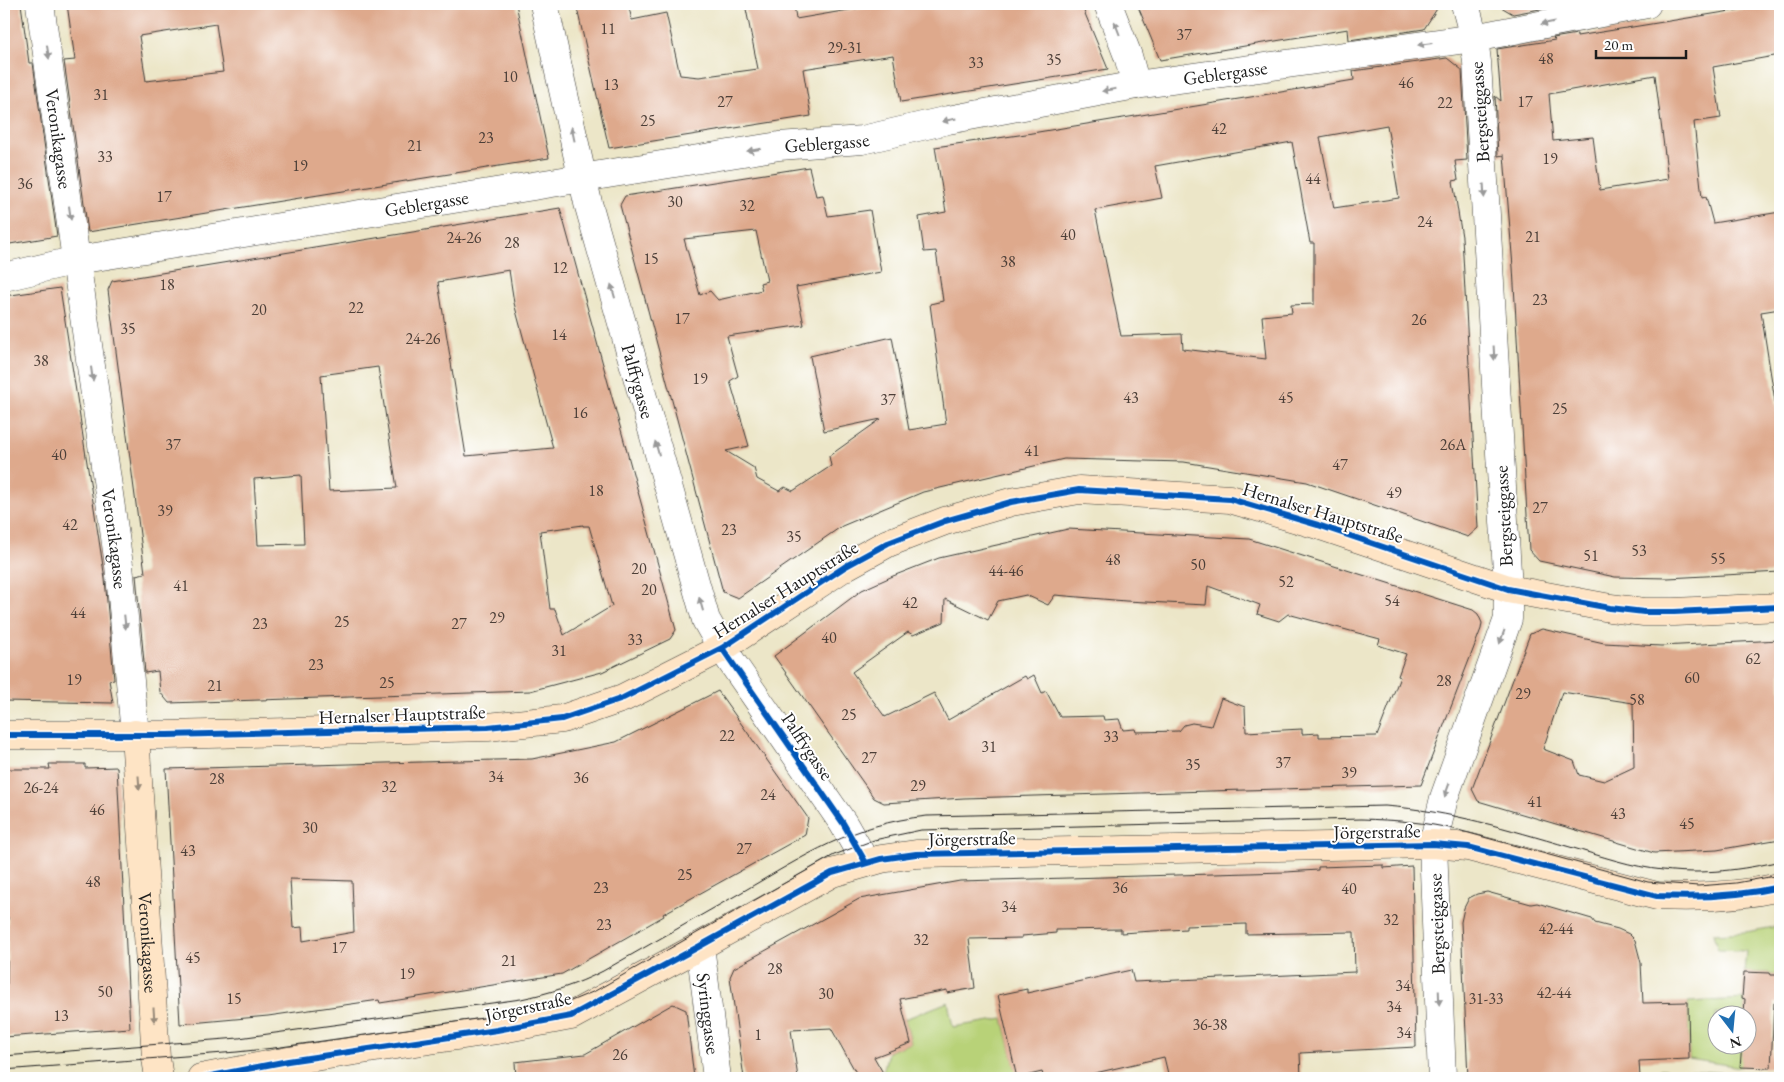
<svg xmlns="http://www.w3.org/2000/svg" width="1784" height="1082" viewBox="0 0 1784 1082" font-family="'EB Garamond',serif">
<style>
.green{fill:#b8d278;stroke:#6a774a}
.building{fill:#dea98c;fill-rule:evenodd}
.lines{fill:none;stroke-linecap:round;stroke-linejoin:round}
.street-casing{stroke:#3b3a36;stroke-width:29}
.secondary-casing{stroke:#3b3a36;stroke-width:29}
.street{stroke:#fff;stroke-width:28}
.secondary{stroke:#fee4c5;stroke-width:28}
.tram{stroke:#1c1c1c;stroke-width:1}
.cycleway-casing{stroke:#fff;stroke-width:9}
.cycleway{stroke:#0057b8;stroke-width:6}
.oneway{fill:#999}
.oneway2{fill:#988a79}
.labels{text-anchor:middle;stroke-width:4;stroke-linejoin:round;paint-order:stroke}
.number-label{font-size:16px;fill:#4c3f38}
.street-label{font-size:19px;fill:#1c1c1c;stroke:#fff}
</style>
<rect width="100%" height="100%" fill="#fff"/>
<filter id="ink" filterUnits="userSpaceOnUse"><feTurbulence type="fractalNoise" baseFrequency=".02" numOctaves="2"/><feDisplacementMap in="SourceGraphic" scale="10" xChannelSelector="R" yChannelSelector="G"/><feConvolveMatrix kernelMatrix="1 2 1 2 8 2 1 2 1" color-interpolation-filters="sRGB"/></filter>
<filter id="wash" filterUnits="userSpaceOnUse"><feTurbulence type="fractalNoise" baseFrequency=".0096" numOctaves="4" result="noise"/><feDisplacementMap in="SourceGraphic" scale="20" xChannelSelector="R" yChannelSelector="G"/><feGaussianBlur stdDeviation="1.12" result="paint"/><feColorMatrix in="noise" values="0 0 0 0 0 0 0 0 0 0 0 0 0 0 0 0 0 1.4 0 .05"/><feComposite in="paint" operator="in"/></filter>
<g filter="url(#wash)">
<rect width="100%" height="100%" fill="#ece6c8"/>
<!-- green -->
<path class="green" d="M1780,926v49h-10l-1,-2 -25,-1 2,-21 -28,-1 -5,-16 33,-2z
M1745,999l-1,15h-28v30l26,1 -1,22 -52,-8 -1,-57z
M948,1002l5,25 50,-8 15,59h-142l7,-5 5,-21 23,-9 -6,-24z
M1660,1069l108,6v3h-108z"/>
<g id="blocks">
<!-- building -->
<path class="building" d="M4,4h17l8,59h4l24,173 -53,9z
M67,4h449l33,154 -461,74 -24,-171 11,-1zM216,24l7,48 -77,9 -7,-45z
M576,4h52l4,16 34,-7 14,62 19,2 59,-8 -13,-65h49l2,15 76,-13 1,-2h208l27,65 -207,33 -8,-47 -90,14 8,47 -202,32z
M1137,4h303l-16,25 -75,11 -1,-11 -188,31z
M1496,4h71l-54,10z
M1774,4h6v51l-67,12 8,51 -27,4 8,76 4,-1 7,26 67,-11v97l-19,3 19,121v139l-112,6 -53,-1 -76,-16 -10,-11 -16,-283 -9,-112 -6,1 -3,-60 6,5 -4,-52 58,-9 -2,-2 24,-4v2zM1655,75l13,104 -68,11 -7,-53 -40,4 -4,-47z
M1447,58l15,12 5,90 -12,1 3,19 -5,1 9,56 16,291 -10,9 -161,-55 -123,-20 -120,-3 -141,33 -81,34 -104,72 -15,-6 -103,-387 5,-9 184,-29 7,29 7,-1 5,21 42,-6 11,62 -85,15 8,38 -77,11 11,40 -8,5 19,65 -23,5 28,17 3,11 22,12 6,-4 8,4 38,-25 -2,-10 52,-37 -57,12 -14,-75 82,-19 17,93 37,-6 -16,-120 13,-3 -7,-50 -12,1 -5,-35 27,-5 -11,-65 91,-13 328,-54 -1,-9zM1387,125l12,73 -65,10 -14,-71zM1292,142l18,101h4v61l-23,1 1,8 -30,3 4,43 -83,-10 -1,-15 -61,2 -26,-126 67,-12 -7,-32zM756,231l11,50 -7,2 2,7 -44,10 -8,-9 -10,4 -16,-56z
M560,208l116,422 -6,9 -68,33 -72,19 -361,12 -9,-11 -2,-21 -13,2 -9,-98 9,-2 -37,-283 4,-9zM509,270l5,33 39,145 -87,8 -28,-174zM378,367l19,121 -68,3 -8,-116zM301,475l3,69 -46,1 -4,-66zM583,525v1h6l23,80 -48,29 -9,-26h-5l-10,-78z
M60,288l45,291 9,100 -5,1 4,23 -109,-2v-405z
M1068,529l181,10 224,71 5,4 4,9 -1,6 -60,156 -457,13 -80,5 -10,-5 -100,-142 88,-66 31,-14 46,-18zM1208,586l52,19 -3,9 22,7 9,-7 92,25 -2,6 28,9 -8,22 2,1 -23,59 -58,1v-4l-17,1v-5l-56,3 -1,-25 -24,-9 -10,28 -19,-3 -8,2 -5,6 -43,1 -1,-3 -12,1 -4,-11 -15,1 -1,-4 -43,1 -14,-26 -4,2 -8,-18 -7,4 -2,-3 -77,44 -14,-27 -49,24 -33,-45 56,-40 5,3 31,-13 1,-23 43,21 10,-19 28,-6 22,10 7,-10 71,6 80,4z
M1542,629l62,14 57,3 119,-6v199l-63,11 -63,3 -176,-52 -6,-12 58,-155zM1562,692l71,11 1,64 -30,14 -25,-6 -5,-14 -31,-12z
M718,691l90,127 -3,17 -142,79 1,2 -102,58 -182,29 -1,-3 -111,16 -88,8 -14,-255 366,-10 84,-17zM290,879l62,2 2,51 -51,9 -1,-14 -9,1z
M49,764h36v4l32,-1 13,261 -126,9v-53h3l1,-67h-4v-148h46z
M1383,865v3l29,-2 4,181 -116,6 1,25h-132l-5,-21 -90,21h-30l-2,-6 -25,6 -19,-83 29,-6v4l104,-23 3,12 221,-10 -1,-40 -108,2v-10l-60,2v3l-65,4v-4l-65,1v3l-34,3v2l-53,1 6,49 -28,5v-3l-47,9 11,44 -37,14 12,21h-27l-28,-50 -40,2 7,48h-54l-14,-101 4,-9 125,-69 101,-18 326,-9 32,-2v-3z
M1487,892l44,12 6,-1 55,16 3,4 23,6 11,5 6,6 6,23 2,40 45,-1 1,57 -50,2 1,17h-172l-7,-156 3,-14 5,-10 8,-4z
M1744,972l25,1 1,2h10v28h-6l-3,65 -31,-1 2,-23h4v-30h-2l1,-15 -3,-1z
M673,1004l13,6 8,68h-178l-1,-16 70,-8z"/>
</g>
</g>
<g filter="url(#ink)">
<use href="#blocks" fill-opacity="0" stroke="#3b3a36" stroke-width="1"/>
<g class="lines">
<!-- street casing -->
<g class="street-casing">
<g id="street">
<path id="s1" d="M40,4l79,561 16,169"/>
<path id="s2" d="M544,4l44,199 118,417 16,28 121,175 23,40"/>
<path d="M1108,4l20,52 8,29"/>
<path id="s3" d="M4,277l73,-17 702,-114 83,-6 86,-20 188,-35 338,-47 173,-34"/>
<path id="s4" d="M700,946l17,132"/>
<path d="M1442,1078l-9,-234 11,-46 64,-179v-30l-31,-527 -3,-24 -9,-34"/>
</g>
</g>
<!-- secondary casing -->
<g class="secondary-casing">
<g id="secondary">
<path id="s5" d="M135,734l21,324 3,20"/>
<path d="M4,735h163l321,-8 74,-8 61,-21 99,-50 124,-82 42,-23 57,-22 66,-19 68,-12 151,9 88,26 190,64 102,19 34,4h30l106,-5"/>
<path d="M201,1078l87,-17 209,-31 74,-14 129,-70 132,-73 49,-14 35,-5 517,-10 35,3 189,49c41,2 83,0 123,-9"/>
</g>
</g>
<!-- street -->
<use href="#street" class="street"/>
<!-- secondary -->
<use href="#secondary" class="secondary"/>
<!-- tram -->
<path class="tram" d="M4,1056l235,-18 282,-39c29,-6 55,-14 82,-28 46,-26 93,-53 139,-79 64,-37 110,-68 185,-76l458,-10c66,5 122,23 185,41 31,9 62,20 93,23 40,5 79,0 117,-9
M4,1070l233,-18 37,-4 251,-36 46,-11 24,-10 239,-136 40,-15 47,-10 440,-11c33,1 65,3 97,11l190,52 50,4 38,-3 44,-8"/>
<!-- cycleway casing -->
<g class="cycleway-casing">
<path id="cycleway" d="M722,648l121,175 23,40
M4,735h163l321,-8 74,-8 61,-21 99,-50 124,-82 42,-23 57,-22 66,-19 68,-12 151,9 88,26 190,64 102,19 34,4h30l106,-5
M201,1078l87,-17 209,-31 74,-14 129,-70 132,-73 49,-14 35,-5 517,-10 35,3 189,49c41,2 83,0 123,-9"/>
</g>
<!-- cycleway -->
<use href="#cycleway" class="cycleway"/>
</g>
<!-- one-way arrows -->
<defs><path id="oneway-solid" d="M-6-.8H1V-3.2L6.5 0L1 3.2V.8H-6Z" transform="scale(1.25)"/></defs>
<g class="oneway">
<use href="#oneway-solid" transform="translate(1548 23) rotate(169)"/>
<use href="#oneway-solid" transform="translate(1117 28) rotate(-111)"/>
<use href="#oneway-solid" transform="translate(1425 44) rotate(172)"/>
<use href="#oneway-solid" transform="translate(48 52) rotate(81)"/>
<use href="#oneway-solid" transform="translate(1109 90) rotate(170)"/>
<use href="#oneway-solid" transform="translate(949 120) rotate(168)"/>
<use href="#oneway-solid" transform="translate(573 134) rotate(-102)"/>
<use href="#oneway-solid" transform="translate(754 150) rotate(171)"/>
<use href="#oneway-solid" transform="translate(1484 191) rotate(87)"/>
<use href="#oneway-solid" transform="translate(70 213) rotate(82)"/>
<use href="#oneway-solid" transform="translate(613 291) rotate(-106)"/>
<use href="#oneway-solid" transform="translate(1494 353) rotate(87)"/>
<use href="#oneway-solid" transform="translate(92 374) rotate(82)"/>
<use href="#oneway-solid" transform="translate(657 448) rotate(-106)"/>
<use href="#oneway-solid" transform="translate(701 604) rotate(-106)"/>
<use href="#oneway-solid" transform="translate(125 622) rotate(84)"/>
<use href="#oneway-solid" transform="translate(1502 637) rotate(110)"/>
<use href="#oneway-solid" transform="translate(1447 790) rotate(110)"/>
<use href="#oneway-solid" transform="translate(1439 998) rotate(88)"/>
</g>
<g class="oneway2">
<use href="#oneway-solid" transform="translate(139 783) rotate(86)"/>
<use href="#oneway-solid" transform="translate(154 1015) rotate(86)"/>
</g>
</g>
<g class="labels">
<!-- number labels -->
<g class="number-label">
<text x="608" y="34">11</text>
<text x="1184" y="40">37</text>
<text x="845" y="53">29-31</text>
<text x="1546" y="64">48</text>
<text x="1054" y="65">35</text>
<text x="976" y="68">33</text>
<text x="510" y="82">10</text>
<text x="1406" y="88">46</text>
<text x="611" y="90">13</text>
<text x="101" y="100">31</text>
<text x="725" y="107">27</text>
<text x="1525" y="107">17</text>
<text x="1445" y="108">22</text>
<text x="648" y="126">25</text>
<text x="1219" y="134">42</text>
<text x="486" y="143">23</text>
<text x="415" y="151">21</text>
<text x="105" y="162">33</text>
<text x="1550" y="164">19</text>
<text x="300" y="171">19</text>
<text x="1313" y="184">44</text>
<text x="25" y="189">36</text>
<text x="164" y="202">17</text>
<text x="675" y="207">30</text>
<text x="747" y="211">32</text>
<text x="1425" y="227">24</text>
<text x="1068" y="240">40</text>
<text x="1533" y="242">21</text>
<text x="464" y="243">24-26</text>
<text x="512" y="248">28</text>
<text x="651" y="264">15</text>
<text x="1008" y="267">38</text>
<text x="560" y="273">12</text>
<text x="167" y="290">18</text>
<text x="1540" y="305">23</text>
<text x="356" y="313">22</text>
<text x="259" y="315">20</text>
<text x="682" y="324">17</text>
<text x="1419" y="325">26</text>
<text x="128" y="334">35</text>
<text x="559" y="340">14</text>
<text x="423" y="344">24-26</text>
<text x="41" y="366">38</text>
<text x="700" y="384">19</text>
<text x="1131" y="403">43</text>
<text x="1286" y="403">45</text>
<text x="888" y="405">37</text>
<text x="1560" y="414">25</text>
<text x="580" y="418">16</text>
<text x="173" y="450">37</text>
<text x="1453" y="450">26A</text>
<text x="1032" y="456">41</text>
<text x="59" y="460">40</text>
<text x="1340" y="470">47</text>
<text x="596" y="496">18</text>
<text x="1394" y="498">49</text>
<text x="1540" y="513">27</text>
<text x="165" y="516">39</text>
<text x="70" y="530">42</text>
<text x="729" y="535">23</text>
<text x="794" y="542">35</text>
<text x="1639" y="556">53</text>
<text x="1591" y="561">51</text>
<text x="1718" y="564">55</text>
<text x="1113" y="565">48</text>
<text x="1198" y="570">50</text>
<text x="639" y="574">20</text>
<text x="1006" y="576">44-46</text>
<text x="1286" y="587">52</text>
<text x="181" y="591">41</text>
<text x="649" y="595">20</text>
<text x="1392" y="606">54</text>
<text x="910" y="608">42</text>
<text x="78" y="618">44</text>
<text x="497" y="623">29</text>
<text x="342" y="627">25</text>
<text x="260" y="629">23</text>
<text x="459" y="629">27</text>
<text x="829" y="643">40</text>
<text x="635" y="645">33</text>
<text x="559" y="656">31</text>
<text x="1753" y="664">62</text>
<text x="316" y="670">23</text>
<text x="1692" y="683">60</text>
<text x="74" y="685">19</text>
<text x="1444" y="686">28</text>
<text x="387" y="688">25</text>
<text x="215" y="691">21</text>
<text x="1523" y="699">29</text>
<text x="1637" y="705">58</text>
<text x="849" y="720">25</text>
<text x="727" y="741">22</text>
<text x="1111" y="742">33</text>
<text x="989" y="752">31</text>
<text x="869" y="763">27</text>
<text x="1283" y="768">37</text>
<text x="1193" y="770">35</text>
<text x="1349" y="778">39</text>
<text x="496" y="782">34</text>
<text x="581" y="783">36</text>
<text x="217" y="784">28</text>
<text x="918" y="791">29</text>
<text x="389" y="792">32</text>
<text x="41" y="793">26-24</text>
<text x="768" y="800">24</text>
<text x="1535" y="807">41</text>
<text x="97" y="815">46</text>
<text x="1618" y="819">43</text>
<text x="1687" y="829">45</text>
<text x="310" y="833">30</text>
<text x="744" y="854">27</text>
<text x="188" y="856">43</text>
<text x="685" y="880">25</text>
<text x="93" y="887">48</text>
<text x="601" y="893">23</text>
<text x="1120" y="893">36</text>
<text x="1349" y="894">40</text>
<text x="1009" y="912">34</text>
<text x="1391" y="925">32</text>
<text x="604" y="930">23</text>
<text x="1556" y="934">42-44</text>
<text x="921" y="945">32</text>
<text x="339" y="953">17</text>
<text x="193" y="963">45</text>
<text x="509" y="966">21</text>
<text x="775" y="974">28</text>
<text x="407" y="979">19</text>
<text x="1403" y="991">34</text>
<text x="105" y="997">50</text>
<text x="1554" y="998">42-44</text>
<text x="826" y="999">30</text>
<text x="234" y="1004">15</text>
<text x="1486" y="1004">31-33</text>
<text x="1394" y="1012">34</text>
<text x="61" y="1021">13</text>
<text x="1210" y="1030">36-38</text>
<text x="1404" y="1038">34</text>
<text x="758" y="1040">1</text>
<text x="620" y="1060">26</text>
</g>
<!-- street labels -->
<g class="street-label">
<text dy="7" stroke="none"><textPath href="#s3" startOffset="1239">Geblergasse</textPath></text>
<text transform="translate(1479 112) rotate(-94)" y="7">Bergsteiggasse</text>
<text dy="7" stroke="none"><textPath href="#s1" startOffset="136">Veronikagasse</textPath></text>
<text dy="7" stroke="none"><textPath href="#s3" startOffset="834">Geblergasse</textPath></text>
<text dy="7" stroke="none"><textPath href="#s3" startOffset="429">Geblergasse</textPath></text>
<text dy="7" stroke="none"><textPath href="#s2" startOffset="389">Palffygasse</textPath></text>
<text transform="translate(1323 512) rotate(17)" y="7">Hernalser Hauptstraße</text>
<text transform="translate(1503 516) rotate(-93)" y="7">Bergsteiggasse</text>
<text dy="7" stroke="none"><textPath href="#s1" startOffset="540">Veronikagasse</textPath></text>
<text transform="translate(785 589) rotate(-32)" y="7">Hernalser Hauptstraße</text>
<text transform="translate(402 714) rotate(-2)" y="7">Hernalser Hauptstraße</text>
<text transform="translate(808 746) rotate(56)" y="7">Palffygasse</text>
<text transform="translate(1377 831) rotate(-1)" y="7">Jörgerstraße</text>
<text transform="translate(972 838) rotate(-1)" y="7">Jörgerstraße</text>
<text transform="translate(1436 924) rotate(-92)" y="7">Bergsteiggasse</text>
<text dy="7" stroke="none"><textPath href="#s5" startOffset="209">Veronikagasse</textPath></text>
<text transform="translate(528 1006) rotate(-12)" y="7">Jörgerstraße</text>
<text dy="7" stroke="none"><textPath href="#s4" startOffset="68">Syringgasse</textPath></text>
</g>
</g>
<!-- margin -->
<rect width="1784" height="1082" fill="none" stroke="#fff" stroke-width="20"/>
<!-- north arrow -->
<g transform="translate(1732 1030) rotate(164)"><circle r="24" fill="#ffffff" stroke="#a4a4a4"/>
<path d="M0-4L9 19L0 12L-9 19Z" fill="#1f6fb2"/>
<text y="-8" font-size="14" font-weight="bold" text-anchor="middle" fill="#1c1c1c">N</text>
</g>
<!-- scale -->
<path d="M1596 50v8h90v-8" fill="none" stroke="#1c1c1c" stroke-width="2.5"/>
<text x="1604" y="50" font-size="15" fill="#1c1c1c" stroke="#ffffff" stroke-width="4" paint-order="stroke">20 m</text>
</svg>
